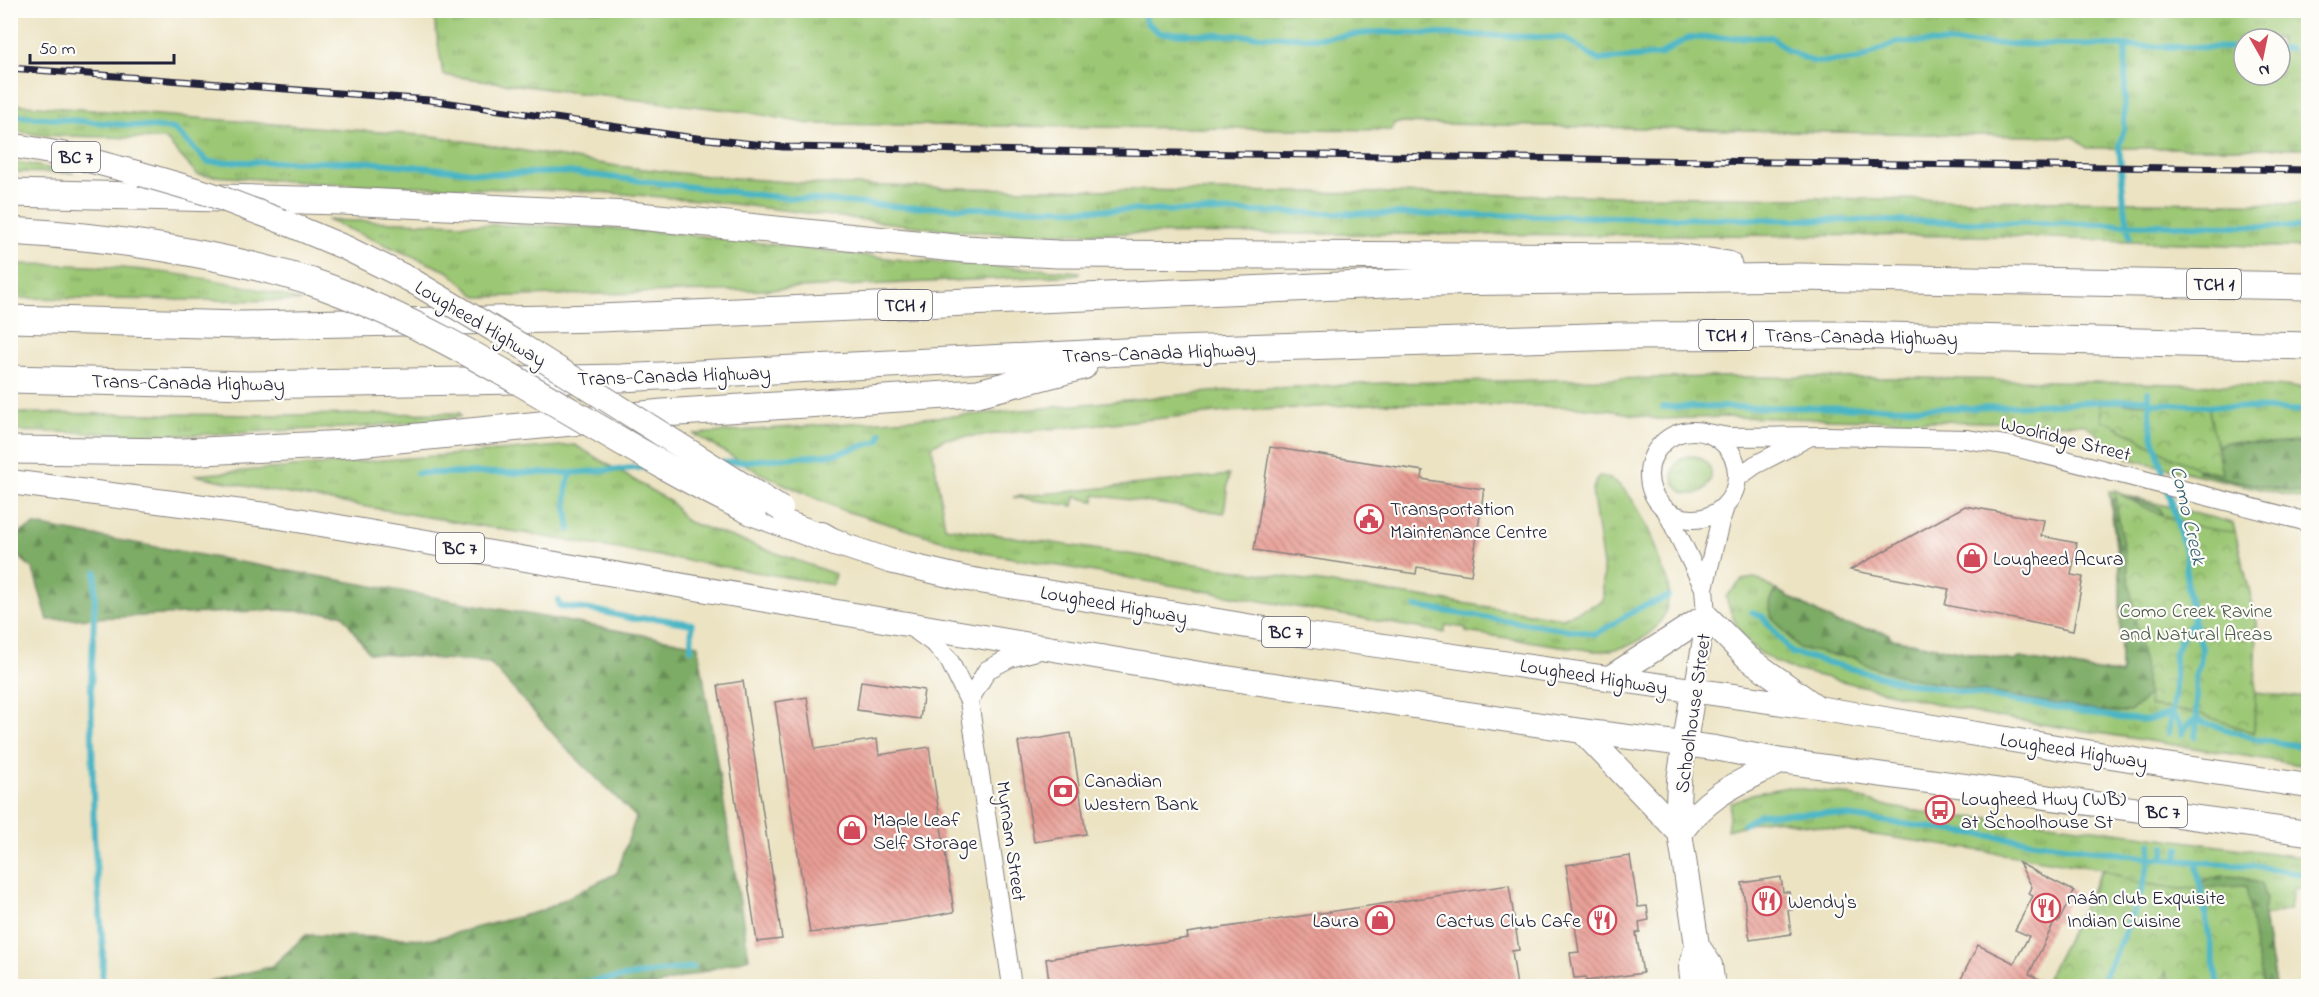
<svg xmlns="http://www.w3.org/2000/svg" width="2319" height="997" viewBox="0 0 2319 997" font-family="'Indie Flower',sans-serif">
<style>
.grass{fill:url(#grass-tufts);stroke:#5f7558;stroke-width:1.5;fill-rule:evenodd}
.forest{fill:url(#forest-firs);stroke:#506750;stroke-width:1.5}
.park{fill:url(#park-crowns);stroke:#5f7558;stroke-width:1.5}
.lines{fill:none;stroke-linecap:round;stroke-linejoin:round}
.stream{stroke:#49b5c5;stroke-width:6}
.building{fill:url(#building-back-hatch)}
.minor-casing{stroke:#87827f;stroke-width:20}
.major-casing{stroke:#87827f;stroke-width:26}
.highway-casing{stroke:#87827f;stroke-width:29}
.minor{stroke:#fff;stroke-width:18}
.major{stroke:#fff;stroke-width:24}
.highway{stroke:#fff;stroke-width:27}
.rail-casing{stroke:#22223b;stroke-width:7}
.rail{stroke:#fdfcf7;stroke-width:4.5;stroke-dasharray:14;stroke-linecap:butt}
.major-bridge-casing{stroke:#87827f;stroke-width:26;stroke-linecap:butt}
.highway-bridge-casing{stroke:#87827f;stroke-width:29;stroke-linecap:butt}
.major-bridge{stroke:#fff;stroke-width:24}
.highway-bridge{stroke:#fff;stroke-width:27}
.labels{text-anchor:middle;stroke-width:4.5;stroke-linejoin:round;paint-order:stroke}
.shield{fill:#fdfcf7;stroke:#646373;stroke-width:1.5}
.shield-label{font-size:18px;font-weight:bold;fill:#22223b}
.street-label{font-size:20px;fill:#22223b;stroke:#fdfcf7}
.poi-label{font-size:20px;fill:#22223b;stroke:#fdfcf7;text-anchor:start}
.park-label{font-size:20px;fill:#4d5c4f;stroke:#fdfcf7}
.water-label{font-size:21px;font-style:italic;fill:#325d72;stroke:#fdfcf7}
</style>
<defs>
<pattern id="grass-tufts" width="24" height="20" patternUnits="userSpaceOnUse" patternTransform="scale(1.5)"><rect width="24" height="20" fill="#9cc875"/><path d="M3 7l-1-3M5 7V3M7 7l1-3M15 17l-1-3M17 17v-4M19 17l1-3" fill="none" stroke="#7fa261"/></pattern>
<pattern id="forest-firs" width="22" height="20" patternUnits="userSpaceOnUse" patternTransform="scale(1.5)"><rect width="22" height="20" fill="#7dac66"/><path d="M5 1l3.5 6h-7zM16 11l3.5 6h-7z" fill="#668c55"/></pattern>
<pattern id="park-crowns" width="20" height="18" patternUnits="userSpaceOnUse" patternTransform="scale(1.5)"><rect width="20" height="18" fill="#9cc875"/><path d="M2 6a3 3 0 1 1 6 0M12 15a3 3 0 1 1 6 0" fill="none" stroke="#7fa261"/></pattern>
<pattern id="building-back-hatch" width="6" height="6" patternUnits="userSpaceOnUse" patternTransform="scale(1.5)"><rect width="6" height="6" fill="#e89d94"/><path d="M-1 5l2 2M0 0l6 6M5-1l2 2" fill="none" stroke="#bc807a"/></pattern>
</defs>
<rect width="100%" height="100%" fill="#fdfcf7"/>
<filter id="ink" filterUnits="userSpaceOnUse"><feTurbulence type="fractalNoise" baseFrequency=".0167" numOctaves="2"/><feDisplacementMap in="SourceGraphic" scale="12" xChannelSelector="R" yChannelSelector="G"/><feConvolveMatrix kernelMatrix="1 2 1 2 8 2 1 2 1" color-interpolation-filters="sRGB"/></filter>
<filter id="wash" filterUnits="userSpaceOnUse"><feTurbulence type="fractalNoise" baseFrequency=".008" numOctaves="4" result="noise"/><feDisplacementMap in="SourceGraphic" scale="24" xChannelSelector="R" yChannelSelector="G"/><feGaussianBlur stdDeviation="1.35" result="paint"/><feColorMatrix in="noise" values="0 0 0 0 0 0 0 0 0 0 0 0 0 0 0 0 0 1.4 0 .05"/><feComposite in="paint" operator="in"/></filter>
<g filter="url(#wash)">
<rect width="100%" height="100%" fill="#ece3c3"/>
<!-- grass -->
<path class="grass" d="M433,11h1875v137h-221l-13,-11 -680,-14 -2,7 -582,-6 -63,-12 -161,-18 -143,-19zM2244,39h36v36h-36z
M11,104l422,32 184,30 90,10 107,8 141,4 1353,16v44l-308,-12 -1002,-3 -58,-4 -241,-29 -101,-8 -281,-9 -119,-8 -33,-36 -125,-4 -29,-5z
M11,161l63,12 -63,-1z
M327,220l282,8 74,6 220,26 177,12 -1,3 -323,15 -279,7 -28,-25z
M11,264c100,0 194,8 291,37l-291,-3z
M1718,377l200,1 390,9v55l-39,2 -42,-2 -29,29 33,9 77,14v6l-179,-41 -45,-35 -357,-7 -69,2 -50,-9 -30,-3 -189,-4 -162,9 -283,27 -12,7 13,81 618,91 40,-17v-35l-11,-76 7,-14c33,2 55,64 62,90 2,6 7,11 7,17 6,45 -33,68 -73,68l-129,-19v-4l-20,-3 -2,8 -3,-1 -457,-79 -142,-43 -80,-36 -68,-40 286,-20 251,-24 154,-7z
M11,413l274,2 175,-2 1,4 -99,10 -172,8 -179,-4z
M575,445l96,57 15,19 149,53 -2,11 -573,-96 -66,-14z
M1673 475a19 19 0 1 1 38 0a19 19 0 1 1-38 0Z
M1229,475l-5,38 -129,-18 -1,6 -19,-4 -2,9 -60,-9z
M2109,491l124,32 24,99 -3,71 54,5v68l-324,-51 -189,-45c-39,-14 -58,-32 -69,-73l16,-17 13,-2 81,45 52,10 4,6 122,22 6,-3 101,17 -1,-96z
M1788,787l56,7 47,13 63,10 65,2 289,39v32l-13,-2 -6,22 -25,6 11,70h-232l59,-117 -334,-50 -41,11 4,-27 21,-9z"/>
<!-- forest -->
<path class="forest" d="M2227,442l42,2 39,-2v52l-77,-14 -33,-9 1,-11 10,-10z
M2112,499h23l25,9 13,43 -21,141 -22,20 -31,-1 -169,-29 -36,-8 -29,-10 -10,-7 -18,-1 -38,-8 -28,-32 -1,-14 6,-12 60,33 52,10 4,6 122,22 6,-3 101,17 -1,-96z
M35,525l663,120 51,313 -95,28h-464l81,-19 35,-32 126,4 109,-28 76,-38 19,-56 -71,-70 -75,-84 -121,-10 -27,-39 -63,-4 -231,10 -15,-51 -22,-19v-13z
M2223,876l20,1 18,7 5,15 -3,12 12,75h-103l19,-75 13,-31z"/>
<!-- park -->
<path class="park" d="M2100,403l108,2 14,69c-51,-9 -75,-36 -120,-54z
M2114,490c38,24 75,39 121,42l22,90 -3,111 -53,-19 -51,-8z
M2103,869l30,13 47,7 66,-3 9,61 9,39h-95l-3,-14 -7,14h-116z"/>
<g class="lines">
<!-- stream -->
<path class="stream" d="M1142,10l5,13 13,10 160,5 60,-6 185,6 33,22 62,-5 28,-17 83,-1 16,13 27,12 44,-2 39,-18 229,4 -2,83 -5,16 5,57 6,35
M2126,46l118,2
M2280,49h9
M10,115l164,14 34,33h161l125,12 73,-2 200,24 136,11 1405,20
M2148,392l4,41 34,122 1,32 7,34 -13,17 -6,15v36l-7,44
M2149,403l159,8
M1663,407l312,1 174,-9
M723,463l113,-9 43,-13 2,-8
M417,473h155
M570,530c-2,-15 -8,-44 2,-57l75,-6
M96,572l-5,114 3,151 9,112 -1,37
M558,600l1,6 40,5 35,8 21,-1 37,6 -1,25
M1416,607l180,27 45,-27 27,-10
M1752,612l10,4 30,37 110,29 218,36 28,2 24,-7
M2194,621l8,27 -2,15 -5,14 2,43 62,20 49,7
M2172,713l8,11 2,10
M2182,734l6,-10 9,-4
M2195,737l2,-17
M1744,824l16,-10 64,-1 327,45 100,8 57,9
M2164,858l1,-12
M2177,860l2,-12
M2196,862l22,124
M560,986l133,-19
M2100,986c18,-40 49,-98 51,-142"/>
</g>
<g id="blocks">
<!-- building -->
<path class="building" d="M1270,447l153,24 -1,8 62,10 -13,86 -54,-8 -1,7 -162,-24z
M1965,506l79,14 -3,16 36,7 -6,32 12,2 -10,54 -128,-26 4,-16 -99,-19z
M743,681l39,258 -25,3 -39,-257z
M861,681l63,9 -4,29 -63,-9z
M807,697l8,52 62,-10 2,16 50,-8 25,165 -50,9 -94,12 -35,-231z
M1071,733l15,101 -52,8 -16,-100z
M1630,856l8,51 9,-1 2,14 -10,2 1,10 -4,1 7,40 -57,8v-4l-12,1 -4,-25 9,-1 -13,-87z
M2019,863l55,28 -16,32 -3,-2 -26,53 24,13h-96l21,-42 36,18 15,-27 -14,-6 18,-34 -4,-2 3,-7z
M1781,877l2,15h6l3,18h-4l3,24 -41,6 -8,-57z
M1509,885l10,65 -7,1 5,36h-467l-4,-28 142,-21 -1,-5z"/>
</g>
</g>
<g filter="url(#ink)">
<use href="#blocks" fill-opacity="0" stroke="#87827f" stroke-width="1.5"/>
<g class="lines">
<!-- minor casing -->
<g class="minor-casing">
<path id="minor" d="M1649 475a44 44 0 1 1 88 0a44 44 0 1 1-88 0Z
M1707,433l22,4 98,-1 139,3 45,7 297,76
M1737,478l18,-13 52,-27
M1666,510l38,78
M911,627l25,18 13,15 20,41 43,285
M1693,692l13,-76 -2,-28 16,-66 6,-18
M969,701l18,-31 23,-12 34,-9"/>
</g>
<!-- major casing -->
<g class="major-casing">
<path id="major" d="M10,145l63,11 68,18
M284,222l62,26 65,32
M10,482l264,34 926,158 382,57 133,17 67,13 526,72
M822,534l17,10 51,17 72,17 303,51 552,79 349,57 142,21
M1611,677l95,-61 42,42 67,48
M1693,692l-14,88 -1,25 2,28 17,112 -6,23 2,18
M1582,731l98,102
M1680,833c30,-40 59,-50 102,-72
M1697,945l13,20 3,21"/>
</g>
<!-- highway casing -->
<g class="highway-casing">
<path id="highway" d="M10,193l333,8 286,14 336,34 92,5 620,3 51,8
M10,231c103,6 204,21 302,51
M10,319l232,6 358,-7 832,-36 367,-5 509,9
M10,379l239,6 372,-7 522,-27 480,-15 220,-1 465,11
M10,450l173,2 164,-8 316,-31 315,-20 105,-27
M753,512l86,32"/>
</g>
<!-- minor -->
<use href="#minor" class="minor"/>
<!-- major -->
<use href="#major" class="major"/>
<!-- highway -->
<use href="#highway" class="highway"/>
<!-- rail casing -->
<g class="rail-casing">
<path id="rail" d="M10,68l419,32 259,37 95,10 1525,23"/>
</g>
<!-- rail -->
<use href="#rail" class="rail"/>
<!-- major-bridge casing -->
<g class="major-bridge-casing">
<path id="major-bridge" d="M141,174l69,20 74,28
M411,280l109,65 261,164"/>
</g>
<!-- highway-bridge casing -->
<g class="highway-bridge-casing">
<path id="highway-bridge" d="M312,282c157,54 291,159 441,230"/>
</g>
<!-- major-bridge -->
<use href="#major-bridge" class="major-bridge"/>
<!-- highway-bridge -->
<use href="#highway-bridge" class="highway-bridge"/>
</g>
</g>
<!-- icons -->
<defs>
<g id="civic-ring" transform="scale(1.5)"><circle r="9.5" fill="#fdfcf7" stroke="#d1495b" stroke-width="1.5"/><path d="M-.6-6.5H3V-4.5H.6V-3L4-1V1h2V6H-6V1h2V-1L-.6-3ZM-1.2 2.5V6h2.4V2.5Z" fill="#d1495b"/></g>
<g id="shop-ring" transform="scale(1.5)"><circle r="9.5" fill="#fdfcf7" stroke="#d1495b" stroke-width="1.5"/><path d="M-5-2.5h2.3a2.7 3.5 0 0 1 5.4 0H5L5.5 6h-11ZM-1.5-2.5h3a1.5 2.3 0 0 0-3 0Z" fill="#d1495b"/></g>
<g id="bank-ring" transform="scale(1.5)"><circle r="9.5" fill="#fdfcf7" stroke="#d1495b" stroke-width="1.5"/><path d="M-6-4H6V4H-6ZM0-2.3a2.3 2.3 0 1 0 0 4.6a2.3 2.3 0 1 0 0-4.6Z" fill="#d1495b"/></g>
<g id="bus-ring" transform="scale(1.5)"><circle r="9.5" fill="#fdfcf7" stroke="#d1495b" stroke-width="1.5"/><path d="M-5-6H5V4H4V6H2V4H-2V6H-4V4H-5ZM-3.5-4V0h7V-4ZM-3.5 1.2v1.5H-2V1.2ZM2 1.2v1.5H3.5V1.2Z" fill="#d1495b"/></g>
<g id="restaurant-ring" transform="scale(1.5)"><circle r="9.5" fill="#fdfcf7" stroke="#d1495b" stroke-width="1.5"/><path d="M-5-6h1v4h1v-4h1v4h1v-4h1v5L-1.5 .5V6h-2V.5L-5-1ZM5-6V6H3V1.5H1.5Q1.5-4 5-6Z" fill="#d1495b"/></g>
</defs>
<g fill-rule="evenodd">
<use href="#civic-ring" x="1369" y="519"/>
<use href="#shop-ring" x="1972" y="558"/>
<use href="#bank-ring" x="1063" y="791"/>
<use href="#bus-ring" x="1940" y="810"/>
<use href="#shop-ring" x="852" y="830"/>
<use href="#restaurant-ring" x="1767" y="901"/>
<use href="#restaurant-ring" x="2046" y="908"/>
<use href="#shop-ring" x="1380" y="920"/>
<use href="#restaurant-ring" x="1602" y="920"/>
</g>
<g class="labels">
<!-- shield labels -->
<g class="shield">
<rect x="52" y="142" width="48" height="30" rx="4.5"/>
<rect x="2187" y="269" width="54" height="30" rx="4.5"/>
<rect x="878" y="290" width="54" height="30" rx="4.5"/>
<rect x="1699" y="320" width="54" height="30" rx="4.5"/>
<rect x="436" y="533" width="48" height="30" rx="4.5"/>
<rect x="1262" y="617" width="48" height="30" rx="4.5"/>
<rect x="2139" y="797" width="48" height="30" rx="4.5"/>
</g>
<g class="shield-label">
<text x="76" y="163">BC 7</text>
<text x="2214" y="290">TCH 1</text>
<text x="905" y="311">TCH 1</text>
<text x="1726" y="341">TCH 1</text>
<text x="460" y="554">BC 7</text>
<text x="1286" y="638">BC 7</text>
<text x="2163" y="818">BC 7</text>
</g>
<!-- street labels -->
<g class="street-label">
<text transform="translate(481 323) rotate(31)" y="7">Lougheed Highway</text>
<text transform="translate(1861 336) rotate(1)" y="7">Trans-Canada Highway</text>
<text transform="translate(1159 352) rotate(-2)" y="7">Trans-Canada Highway</text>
<text transform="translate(674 375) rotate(-2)" y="7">Trans-Canada Highway</text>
<text transform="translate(188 382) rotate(1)" y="7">Trans-Canada Highway</text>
<text transform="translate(2066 438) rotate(14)" y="7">Woolridge Street</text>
<text transform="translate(1114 604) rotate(10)" y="7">Lougheed Highway</text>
<text transform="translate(1594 676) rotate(9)" y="7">Lougheed Highway</text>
<text transform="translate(1692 713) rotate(-82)" y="7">Schoolhouse Street</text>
<text transform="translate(2074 750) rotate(9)" y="7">Lougheed Highway</text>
<text transform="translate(1012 841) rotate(82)" y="7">Myrnam Street</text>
</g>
<!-- poi labels -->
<g class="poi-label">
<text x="1390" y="515">Transportation<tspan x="1390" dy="23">Maintenance Centre</tspan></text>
<text x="1993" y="565">Lougheed Acura</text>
<text x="1084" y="787">Canadian<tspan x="1084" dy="23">Western Bank</tspan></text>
<text x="1961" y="805">Lougheed Hwy (WB)<tspan x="1961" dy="23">at Schoolhouse St</tspan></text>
<text x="873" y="826">Maple Leaf<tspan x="873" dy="23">Self Storage</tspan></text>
<text x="2067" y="904">naán club Exquisite<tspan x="2067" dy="23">Indian Cuisine</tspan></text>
<text x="1788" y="908">Wendy's</text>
<text x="1359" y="927" text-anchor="end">Laura</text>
<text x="1581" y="927" text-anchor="end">Cactus Club Cafe</text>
</g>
<!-- park labels -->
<g class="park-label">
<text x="2196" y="617">Como Creek Ravine<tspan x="2196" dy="23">and Natural Areas</tspan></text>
</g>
<!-- water labels -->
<g class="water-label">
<text transform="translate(2189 515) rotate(77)" y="7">Como Creek</text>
</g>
</g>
<!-- margin -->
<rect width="2319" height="997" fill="none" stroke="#fdfcf7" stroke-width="36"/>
<!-- north arrow -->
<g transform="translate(2262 57) rotate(171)"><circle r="28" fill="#fdfcf7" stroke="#a5a5ac" stroke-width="1.5"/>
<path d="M0-4.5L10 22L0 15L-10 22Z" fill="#d1495b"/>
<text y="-9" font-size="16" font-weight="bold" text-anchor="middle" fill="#22223b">N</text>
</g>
<!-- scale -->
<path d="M30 54v9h144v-9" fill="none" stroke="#22223b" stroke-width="3"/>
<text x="39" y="54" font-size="18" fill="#22223b" stroke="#fdfcf7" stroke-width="4.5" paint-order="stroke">50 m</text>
</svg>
